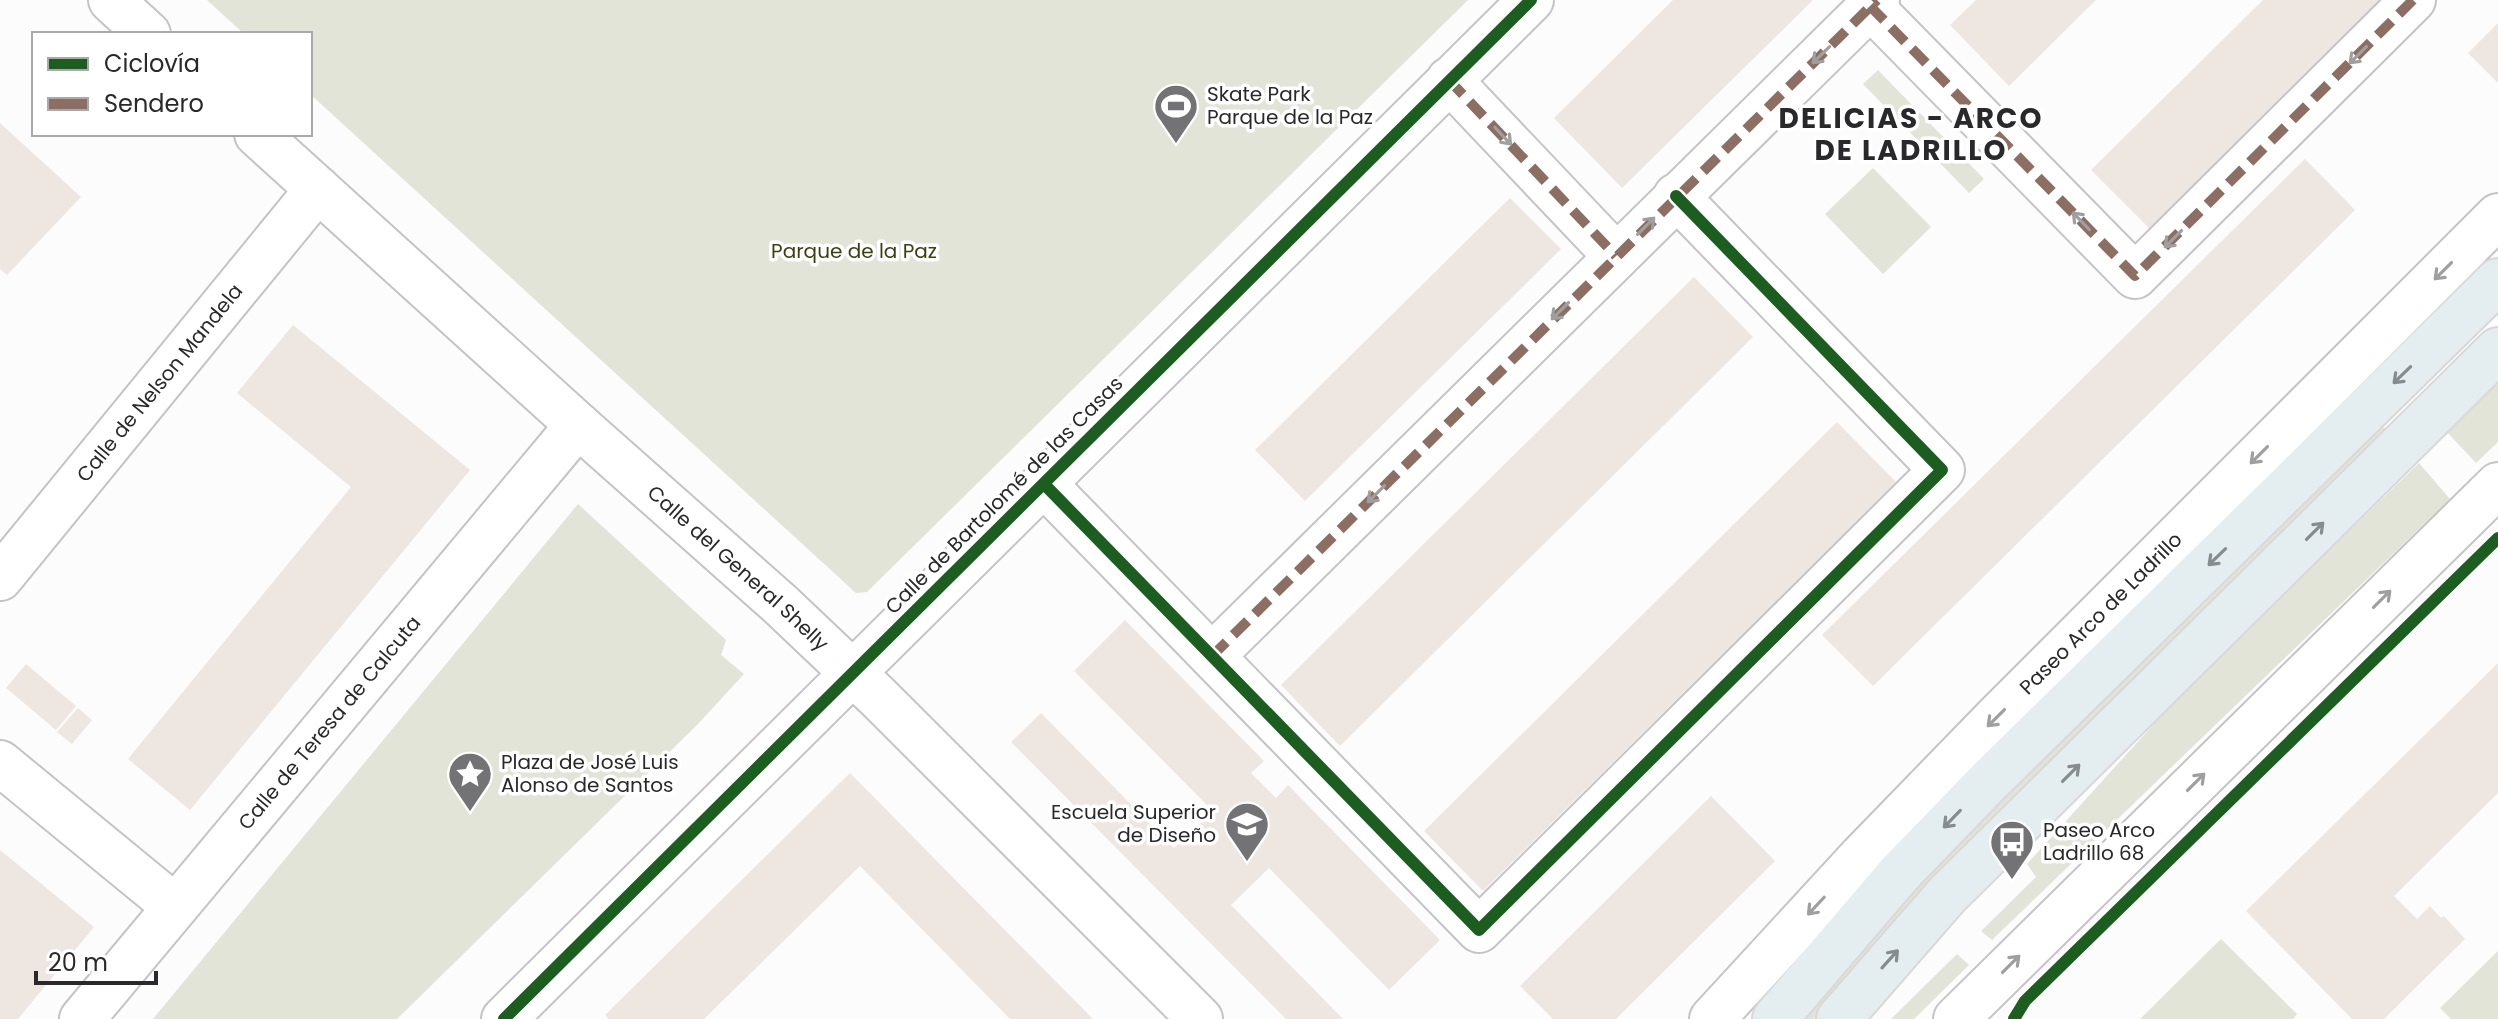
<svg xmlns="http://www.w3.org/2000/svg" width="2498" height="1019" viewBox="0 0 2498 1019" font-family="Poppins,sans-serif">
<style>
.green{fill:#e1e4d6}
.building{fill:#ede6e1}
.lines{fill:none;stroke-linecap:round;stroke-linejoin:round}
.minor-casing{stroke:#c4c4c7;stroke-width:48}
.major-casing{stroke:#d8d8d8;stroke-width:48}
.minor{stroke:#fff;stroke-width:44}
.major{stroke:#e4eef0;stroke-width:44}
.quiet{stroke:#8d6e63;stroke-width:10;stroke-dasharray:20 10;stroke-linecap:butt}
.cycleway-casing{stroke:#fff;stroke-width:17}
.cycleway{stroke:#1b5e20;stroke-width:12}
.oneway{stroke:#9f9fa0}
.oneway2{stroke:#868c8e}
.labels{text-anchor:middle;stroke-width:7;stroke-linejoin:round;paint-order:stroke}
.poi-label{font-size:20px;fill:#29292c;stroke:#fff;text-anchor:start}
.park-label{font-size:20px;fill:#3c4011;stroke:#fff}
.street-label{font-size:20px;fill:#29292c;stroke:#fff}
.district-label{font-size:28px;font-weight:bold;letter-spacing:2px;fill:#29292c;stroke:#fff}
</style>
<rect width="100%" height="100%" fill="#fcfcfd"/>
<!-- green -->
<path class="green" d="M207,0h1261l-601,592 -11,1 -546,-499v-60h-66z
M1878,70l106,109 -15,14 -106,-109z
M1873,168l58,59 -48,47 -58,-60z
M2498,380v62l-22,21 -30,-32z
M2381,427l7,2 -453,447 -121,143h-10l126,-149z
M2419,463l31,36 -458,441 -11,-9 55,-54 -9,-13 155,-171z
M578,504l148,136 -5,15 23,19 -45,49 -302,296h-244z
M2221,939l76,75 -4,5h-153z
M2498,951v68h-47l-11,-11z
M1957,954l12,11 -55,54h-23z"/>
<!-- building -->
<path class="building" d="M1673,0h140l-191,188 -68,-70z
M1976,0h120l-87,86 -59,-61z
M2263,0h120l-232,230 -60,-60z
M2498,23v60l-30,-30z
M0,123l81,74 -74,78 -7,-6z
M2305,159l50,51 -482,476 -51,-51z
M1510,198l51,51 -256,252 -50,-51z
M1694,277l59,60 -413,409 -59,-61z
M293,325l177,145 -280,340 -62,-51 223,-272 -114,-94z
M1837,422l59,60 -413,409 -59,-60z
M1125,620l139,141 -13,12 25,25 12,-13 152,155 -51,50 -120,-122 -38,37 112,114h-57l-275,-277 30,-29 133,135 39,-37 -139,-140z
M2498,663v130l-104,103 23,23 13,-13 11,12 3,-2 21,23 -81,80h-32l-106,-108z
M26,664l50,42 -20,24 -50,-42z
M78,708l14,12 -20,24 -15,-12z
M850,773l145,147 98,99h-83l-150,-153 -156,153h-95l-4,-4z
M1711,796l64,65 -159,158h-63l-33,-33z
M0,850l94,77 -76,92h-18z"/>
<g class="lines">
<!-- minor casing -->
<g class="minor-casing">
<g id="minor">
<path d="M111,0l37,34"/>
<path d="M1870,6l265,270 278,-276"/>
<path d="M1449,80l167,176"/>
<path id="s1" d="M257,134l321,291 202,179 98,93 322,322"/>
<path d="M1044,484l435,446 463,-460 -266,-274"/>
<path id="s2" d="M0,578l318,-389"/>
<path d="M1212,656l665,-656"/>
<path d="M0,763l174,143"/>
<path id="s3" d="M82,1019l496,-594"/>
<path d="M504,1019l1027,-1019"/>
<path id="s4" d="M1712,1019l150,-163 133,-137 503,-503"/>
<path d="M1956,1019l542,-534"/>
</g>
</g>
<!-- major casing -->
<g class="major-casing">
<path id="major" d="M1775,1019l124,-145 89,-92 510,-501
M1839,1019l108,-124 551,-545"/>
</g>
<!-- minor -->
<use href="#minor" class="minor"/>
<!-- major -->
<use href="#major" class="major"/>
<!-- quiet -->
<path class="quiet" d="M1870,6l265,270 278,-276
M1449,80l167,176
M1212,656l665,-656"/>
<!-- cycleway casing -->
<g class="cycleway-casing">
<path id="cycleway" d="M1044,484l435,446 463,-460 -266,-274
M504,1019l1027,-1019
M2014,1019l11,-18 473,-463"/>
</g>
<!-- cycleway -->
<use href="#cycleway" class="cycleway"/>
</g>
<!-- one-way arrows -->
<defs><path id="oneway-shaft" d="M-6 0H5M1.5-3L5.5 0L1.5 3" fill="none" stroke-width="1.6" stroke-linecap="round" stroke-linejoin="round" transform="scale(2)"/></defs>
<g class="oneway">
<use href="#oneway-shaft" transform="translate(1821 55) rotate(136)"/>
<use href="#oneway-shaft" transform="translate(2358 55) rotate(135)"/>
<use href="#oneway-shaft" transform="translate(1503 136) rotate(47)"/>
<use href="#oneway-shaft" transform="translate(2081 221) rotate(-134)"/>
<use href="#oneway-shaft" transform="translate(1646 226) rotate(-45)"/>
<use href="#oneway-shaft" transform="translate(2173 239) rotate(135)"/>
<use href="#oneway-shaft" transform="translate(2443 271) rotate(135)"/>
<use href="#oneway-shaft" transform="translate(1560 311) rotate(135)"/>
<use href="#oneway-shaft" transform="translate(2259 455) rotate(135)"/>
<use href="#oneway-shaft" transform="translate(1376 494) rotate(135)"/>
<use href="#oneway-shaft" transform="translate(2382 599) rotate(-45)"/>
<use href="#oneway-shaft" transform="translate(1996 718) rotate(135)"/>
<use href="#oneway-shaft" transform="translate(2196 782) rotate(-45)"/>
<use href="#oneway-shaft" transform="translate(1816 906) rotate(133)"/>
<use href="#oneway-shaft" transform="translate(2011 964) rotate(-45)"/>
</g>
<g class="oneway2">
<use href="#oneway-shaft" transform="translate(2402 375) rotate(136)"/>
<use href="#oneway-shaft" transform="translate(2315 531) rotate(-45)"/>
<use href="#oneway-shaft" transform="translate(2217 557) rotate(136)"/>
<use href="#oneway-shaft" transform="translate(2071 773) rotate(-45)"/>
<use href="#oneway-shaft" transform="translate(1952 819) rotate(134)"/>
<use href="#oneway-shaft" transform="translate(1890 959) rotate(-48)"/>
</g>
<!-- icons -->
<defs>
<g id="stadium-pin" transform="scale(2.3)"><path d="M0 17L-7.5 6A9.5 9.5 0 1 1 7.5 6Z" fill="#737375" stroke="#fff"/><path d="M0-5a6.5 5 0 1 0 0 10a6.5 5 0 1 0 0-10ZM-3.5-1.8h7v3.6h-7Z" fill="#fff"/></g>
<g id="sight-pin" transform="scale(2.3)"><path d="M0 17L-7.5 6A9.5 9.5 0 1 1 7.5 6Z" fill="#737375" stroke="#fff"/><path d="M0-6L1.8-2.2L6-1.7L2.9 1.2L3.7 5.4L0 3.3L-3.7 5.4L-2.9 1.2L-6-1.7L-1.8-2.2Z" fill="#fff"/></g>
<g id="university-pin" transform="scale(2.3)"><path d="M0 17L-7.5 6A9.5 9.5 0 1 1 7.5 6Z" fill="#737375" stroke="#fff"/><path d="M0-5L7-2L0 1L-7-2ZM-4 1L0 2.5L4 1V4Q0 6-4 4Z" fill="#fff"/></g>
<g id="bus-pin" transform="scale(2.3)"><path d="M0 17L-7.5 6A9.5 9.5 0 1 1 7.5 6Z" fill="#737375" stroke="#fff"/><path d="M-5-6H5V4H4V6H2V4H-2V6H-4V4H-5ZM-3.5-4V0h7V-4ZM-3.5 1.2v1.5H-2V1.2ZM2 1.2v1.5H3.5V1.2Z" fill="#fff"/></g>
</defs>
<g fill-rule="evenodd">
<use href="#stadium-pin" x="1176" y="106"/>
<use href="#sight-pin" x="470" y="774"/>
<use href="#university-pin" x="1247" y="824"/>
<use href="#bus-pin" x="2012" y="842"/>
</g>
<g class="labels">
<!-- poi labels -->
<g class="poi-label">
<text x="1207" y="101">Skate Park<tspan x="1207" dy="23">Parque de la Paz</tspan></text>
<text x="501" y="769">Plaza de José Luis<tspan x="501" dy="23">Alonso de Santos</tspan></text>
<text x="1216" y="819" text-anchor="end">Escuela Superior<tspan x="1216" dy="23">de Diseño</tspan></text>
<text x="2043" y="837">Paseo Arco<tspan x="2043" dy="23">Ladrillo 68</tspan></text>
</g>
<!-- park labels -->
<g class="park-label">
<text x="854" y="258">Parque de la Paz</text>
</g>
<!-- street labels -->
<g class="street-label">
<text dy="7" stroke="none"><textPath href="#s2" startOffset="252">Calle de Nelson Mandela</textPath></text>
<text transform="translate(1004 495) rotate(-45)" y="7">Calle de Bartolomé de las Casas</text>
<text dy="7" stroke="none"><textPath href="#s1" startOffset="648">Calle del General Shelly</textPath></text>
<text dy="7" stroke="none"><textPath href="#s4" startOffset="562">Paseo Arco de Ladrillo</textPath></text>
<text dy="7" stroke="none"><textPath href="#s3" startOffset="386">Calle de Teresa de Calcuta</textPath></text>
</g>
<!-- district labels -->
<g class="district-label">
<text x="1911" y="128">DELICIAS - ARCO<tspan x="1911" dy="32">DE LADRILLO</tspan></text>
</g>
</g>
<!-- legend -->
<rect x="32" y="32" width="280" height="104" fill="#ffffff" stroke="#a9a9ab" stroke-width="2"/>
<rect x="48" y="58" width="40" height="12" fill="#1b5e20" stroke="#a9a9ab" stroke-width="2"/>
<text x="104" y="72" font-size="24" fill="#29292c">Ciclovía</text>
<rect x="48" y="98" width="40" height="12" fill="#8d6e63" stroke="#a9a9ab" stroke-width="2"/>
<text x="104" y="112" font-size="24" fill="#29292c">Sendero</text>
<!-- scale -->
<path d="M36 971v12h120v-12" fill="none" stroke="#29292c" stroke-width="4"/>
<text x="48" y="971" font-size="24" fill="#29292c" stroke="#ffffff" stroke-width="6" paint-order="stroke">20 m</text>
</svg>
